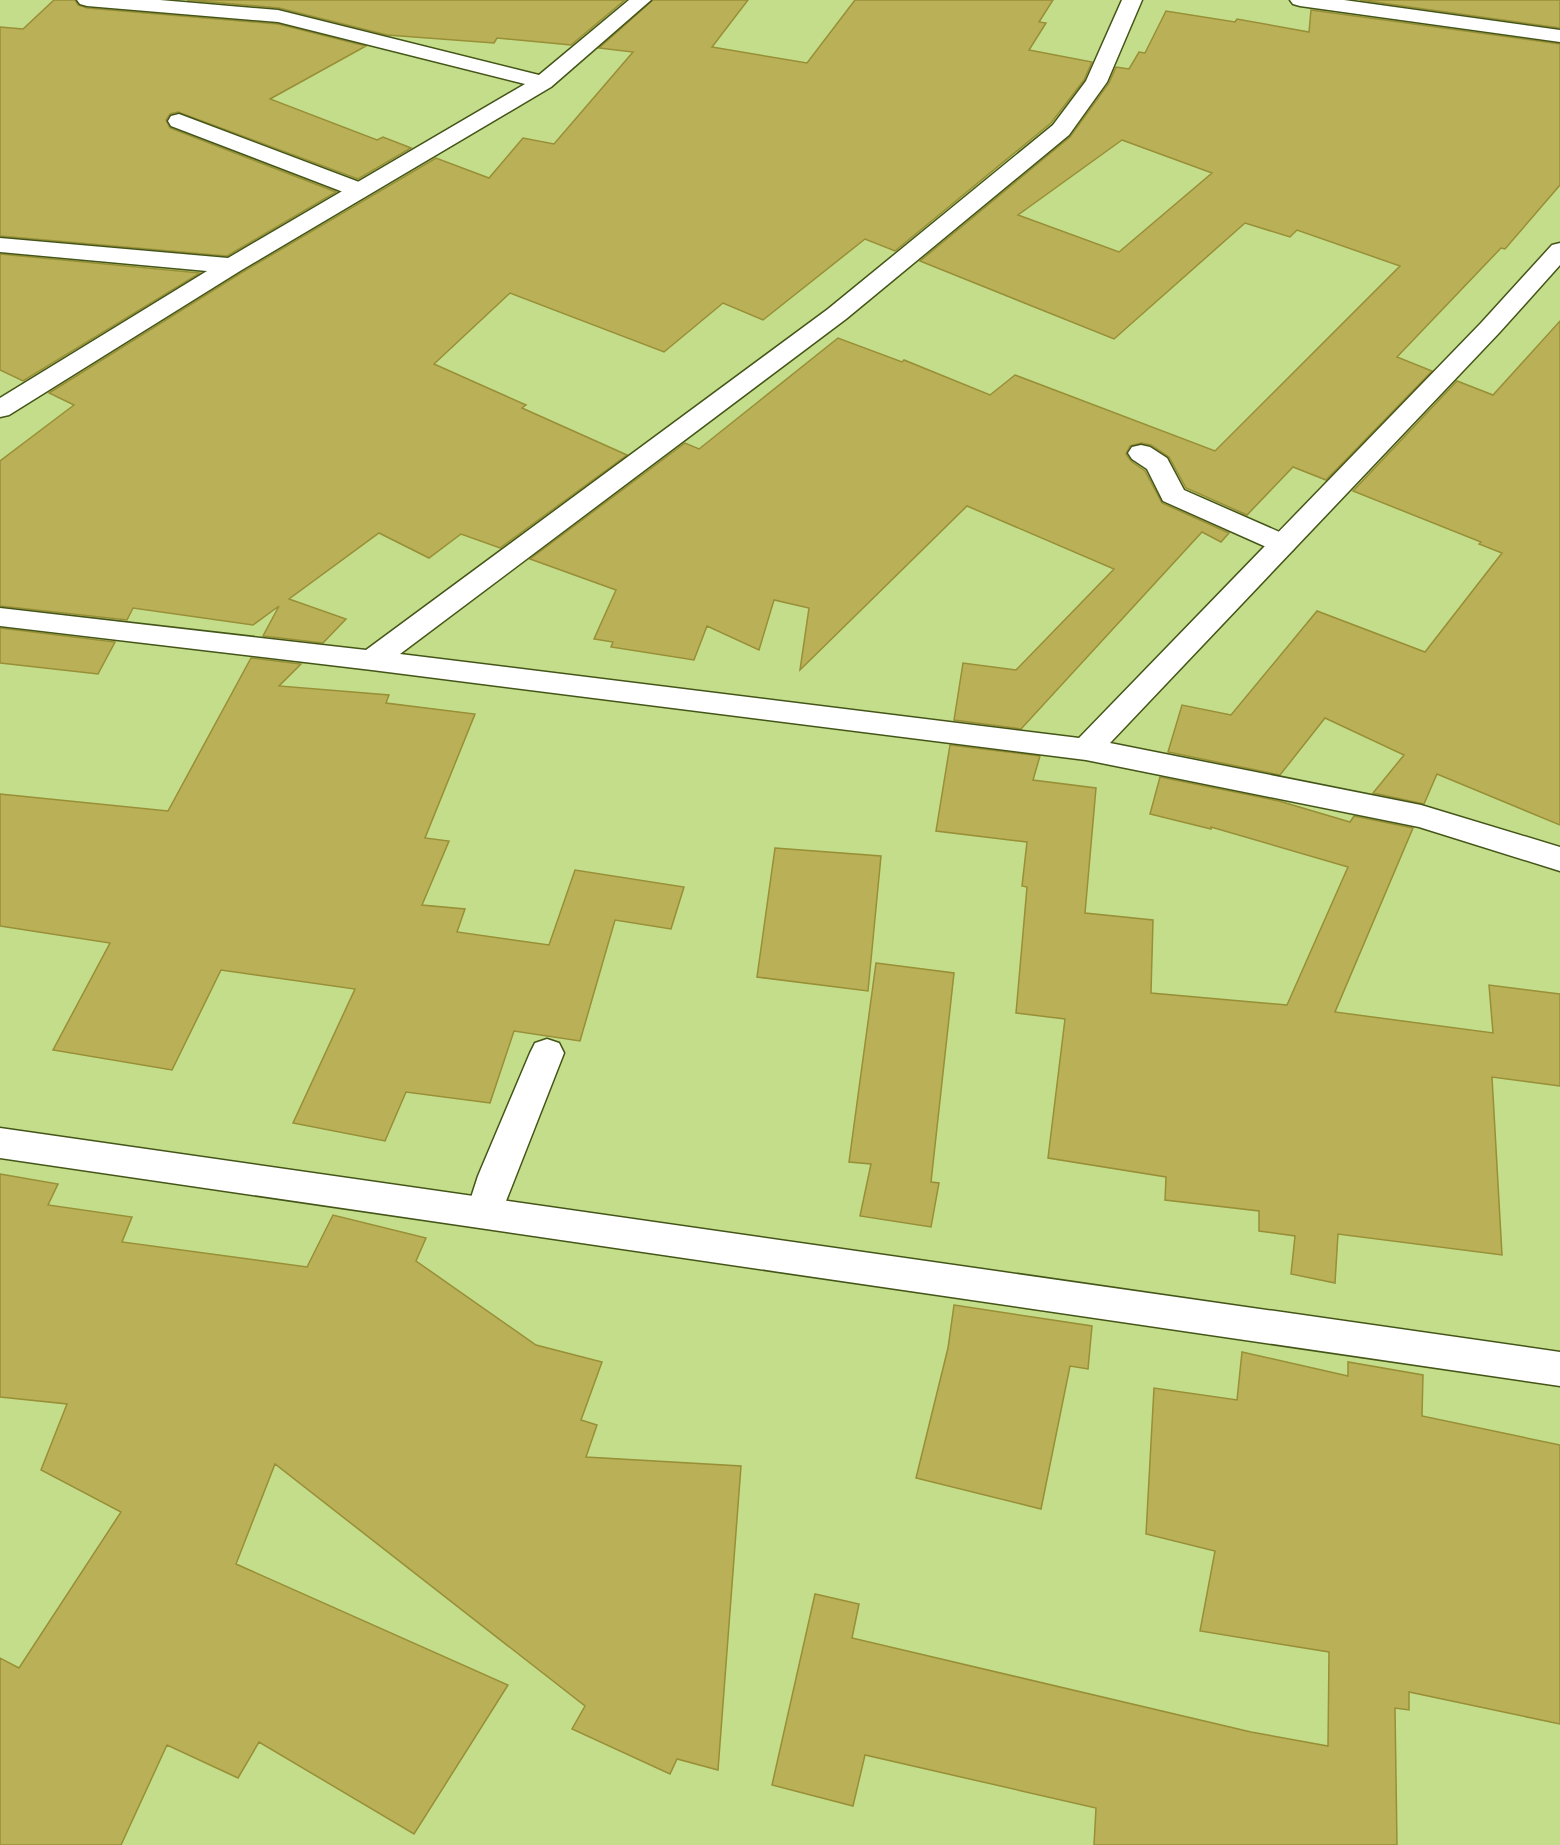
<svg xmlns="http://www.w3.org/2000/svg" width="1560" height="1845" viewBox="0 0 1560 1845" font-family="'PT Sans',sans-serif">
<style>
.building{fill:#b9b058;stroke:#988f36;stroke-width:1.5;fill-rule:evenodd}
.lines{fill:none;stroke-linecap:round;stroke-linejoin:round}
.lane-casing{stroke:#445517;stroke-width:3}
.street-casing{stroke:#445517;stroke-width:3}
.lane{fill:#fff;fill-rule:evenodd}
.street{fill:#fff;fill-rule:evenodd}
</style>
<rect width="100%" height="100%" fill="#c3dd8b"/>
<!-- building -->
<path class="building" d="M54,0h21l3,5 9,3 191,16 88,22 -96,53 107,41 6,-3 28,11 -53,31 -180,-67 -8,2 -4,6 4,8 166,64 -109,64 -227,-20v-209l23,2z
M187,0h438l-54,45 -74,-7 -3,5 -107,-8 -108,-27z
M653,0h95l-36,47 95,16 48,-63h198l-14,22 7,1 -17,27 63,12 -8,18 -33,43 -156,128 -30,-12 -102,81 -40,-17 -59,49 -154,-59 -76,71 92,41 -4,3 105,47 -127,93 -39,-14 -32,24 -50,-25 -90,66 57,20 -23,24 -60,-7 16,-30 -26,19 -120,-17 -6,12 -127,-14v-145l74,-56 -25,-12 192,-120 195,-115 53,20 34,-40 31,6 79,-92 -34,-4z
M1360,0h200v28z
M1311,10l249,34v141l-55,64 -4,-1 -104,109 35,14 -106,109 -33,-13 -46,48 -61,-27 -17,-31 -18,-12 -10,-2 -11,3 -4,8 5,7 14,10 17,32 67,30 -8,9 -19,-10 -181,197 -67,-9 9,-57 53,7 98,-101 -147,-63 -167,164 9,-62 -35,-8 -15,50 -52,-24 -13,34 -83,-13 2,-5 -19,-3 22,-49 -86,-31 155,-116 14,6 139,-111 64,24 2,-2 86,35 25,-20 200,76 185,-185 -103,-36 -7,7 -45,-14 -131,116 -194,-78 150,-124 39,-54 7,-16 13,2 10,-17 6,1 21,-42 69,11 2,-3 72,13zM1122,140l90,33 -93,79 -101,-37z
M0,254l200,19 -177,108 -23,-11z
M1560,321v504l-123,-51 -13,30 -51,-11 31,-38 -79,-37 -45,57 -112,-23 14,-47 49,10 86,-104 108,41 77,-99 -23,-9 2,-2 -128,-51 104,-110 36,14z
M0,628l115,14 -17,32 -98,-11z
M251,658l50,6 -22,22 110,9 -3,8 89,11 -50,124 24,3 -27,64 43,4 -8,23 92,13 26,-75 109,17 -13,42 -56,-9 -35,121 -66,-10 -24,72 -84,-11 -21,49 -92,-18 62,-134 -134,-19 -49,100 -119,-20 57,-107 -110,-17v-132l168,17z
M950,745l90,11 -7,24 63,8 -11,125 68,7 -2,73 136,12 61,-138 -137,-40v2l-61,-15 10,-37 119,24 71,21 4,-6 59,12 -78,184 158,21 -4,-48 71,9v92l-68,-9 10,178 -164,-21 -3,49 -44,-9 4,-38 -36,-5v-20l-94,-11 1,-23 -118,-19 17,-139 -49,-6 11,-126 -5,-1 5,-44 -91,-11z
M775,848l106,8 -13,135 -111,-14z
M876,963l78,10 -23,209 8,1 -8,44 -71,-11 11,-52 -22,-2z
M0,1174l58,10 -10,21 84,12 -10,25 185,25 26,-52 93,23 -10,23 120,84 66,17 -21,58 16,5 -11,32 155,9 -23,304 -41,-11 -7,15 -98,-45 13,-23 -310,-242 -39,100 272,121 -94,149 -155,-92 -21,36 -71,-33 -46,100h-121v-187l19,10 102,-156 -80,-42 26,-66 -67,-7z
M954,1305l138,21 -4,43 -18,-3 -29,143 -125,-31 32,-130z
M1242,1352l106,24v-14l75,13 -1,41 138,29v279l-151,-32v18l-14,-2 2,137h-303l2,-37 -231,-53 -12,51 -81,-21 43,-191 44,10 -7,34 399,94 77,14 1,-94 -129,-21 15,-80 -69,-17 8,-146 83,12z"/>
<g class="lines">
<!-- lane casing -->
<g class="lane-casing">
<path id="lane" d="M179,114l188,71 3,5 -3,5 -8,2 -8,-2 -180,-69 -3,-5 3,-5z
M1141,445l9,2 17,11 17,32 109,48 4,6 -4,6 -10,3 -10,-3 -110,-49 -16,-32 -15,-10 -4,-6 4,-6z
M547,1039l12,4 5,10 -67,171 -13,4 -13,-4 -5,-11 12,-37 52,-123 5,-10z"/>
</g>
<!-- street casing -->
<g class="street-casing">
<path id="street" d="M77,0h83l118,10 261,65 90,-75h22l-100,87 -311,184 -231,144 -9,2v-19l207,-127 -207,-19v-14l228,20 297,-174 -247,-62 -191,-16 -7,-2z
M1122,0h20l-35,82 -38,53 -223,184 -446,335 679,84 402,-415 71,-78 8,-2v22l-61,68 -389,410 311,62 139,42v24l-141,-44 -333,-67 -714,-90 -372,-44v-18l366,42 462,-341 225,-184 33,-44z
M1290,0h54l216,30v12l-260,-36 -7,-2z
M0,1128l1560,224v34l-1560,-228z"/>
</g>
<!-- lane -->
<use href="#lane" class="lane"/>
<!-- street -->
<use href="#street" class="street"/>
</g>
</svg>
